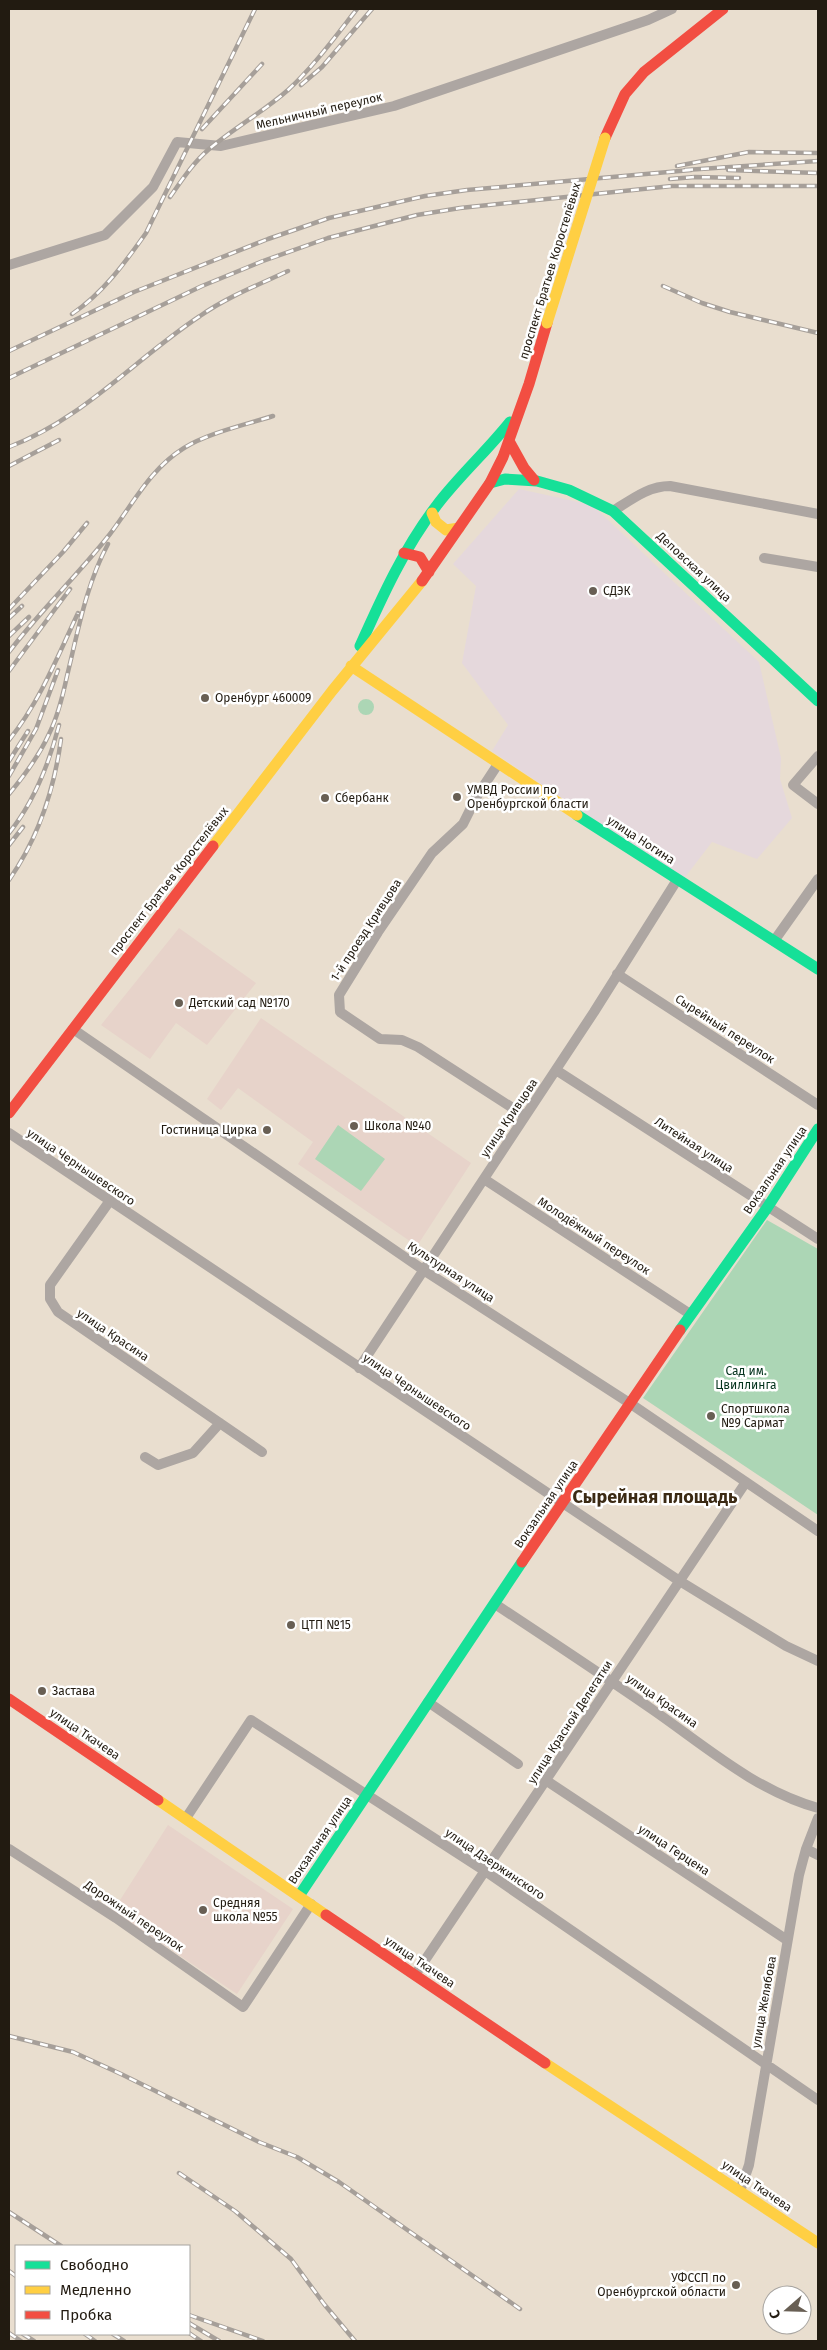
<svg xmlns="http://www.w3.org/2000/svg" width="827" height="2350" viewBox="0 0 827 2350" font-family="'Fira Sans',sans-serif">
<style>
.commercial{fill:#e5d8dc}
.education{fill:#e7d3ca}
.green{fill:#acd6b5}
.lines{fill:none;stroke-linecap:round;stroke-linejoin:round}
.street{stroke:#ada6a2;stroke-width:10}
.fast{stroke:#16e098;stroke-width:11}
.slow{stroke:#ffcf43;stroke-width:11}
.jam{stroke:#f24e42;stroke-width:11}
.rail-casing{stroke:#a69f99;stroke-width:4.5}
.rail{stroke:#fff;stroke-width:2.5;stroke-dasharray:8;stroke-linecap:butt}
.slow-bridge{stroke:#ffcf43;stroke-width:11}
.poi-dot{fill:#685f54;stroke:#fff;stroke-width:2}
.labels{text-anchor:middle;stroke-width:5;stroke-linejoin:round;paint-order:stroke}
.street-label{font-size:12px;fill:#221b11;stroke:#fff}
.poi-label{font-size:12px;fill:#221b11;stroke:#fff;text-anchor:start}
.park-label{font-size:12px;fill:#04331d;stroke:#fff}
.district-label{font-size:18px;font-weight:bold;fill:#3b2a14;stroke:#fff}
</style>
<rect width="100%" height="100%" fill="#e9decf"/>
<!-- commercial -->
<path class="commercial" d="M519,489l73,16 167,157 22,96 -1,21 12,39 -35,41 -45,-17 -29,38 -191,-129 16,-26 -46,-62 14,-77 -23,-22z"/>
<!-- education -->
<path class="education" d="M179,928l77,55 -49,62 -31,-22 -26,36 -49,-34z
M261,1018l210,145 -54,83 -119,-82 15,-22 -75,-54 -17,22 -14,-11z
M168,1825l125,84 -56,85 -124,-83z"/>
<!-- green -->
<path class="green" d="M358 707a8 8 0 1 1 16 0a8 8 0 1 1-16 0Z
M338,1125l47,34 -24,32 -46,-32z
M767,1220l51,29v266l-175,-117z"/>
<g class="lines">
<!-- street -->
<path class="street" d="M9,265l96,-30 48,-48 24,-45 44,4 173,-40 254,-86 24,-11
M613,511c18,-11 35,-25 57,-25l148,28
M764,558l54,9
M818,756l-25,29 25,19
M498,764l-21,32 -14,28 -31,29 -54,79 -39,63 1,17 40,27 22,1 16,7 107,69
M774,941l44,-62
M617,974l201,131
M73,1029l352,242 206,133 187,127
M556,1070l262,169
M9,1133l669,447 108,66 32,15
M484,1179l206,135
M109,1202l-59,83v14l8,13 204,140
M359,1368l235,-356 83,-132
M145,1457l13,8 35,-12 27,-30
M495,1604c53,35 106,70 158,106 52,36 103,81 165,98
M428,1702l90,62
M547,1781l240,159
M186,1818l65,-98 234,151 333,229
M9,1849l107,69 127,89 68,-103
M806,1849l12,6
M415,1975l331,-493
M740,2191l9,-26 50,-290 7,-26 12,-31"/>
<!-- fast -->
<path class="fast" d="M490,483l15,-4 32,2 32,9 44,21 205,190
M360,646c22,-49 44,-98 77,-141 22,-29 50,-54 73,-83
M577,815l241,154
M680,1330l87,-122 51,-79
M299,1896l223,-334"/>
<!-- slow -->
<path class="slow" d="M432,513l4,9 10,8 13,-2
M351,666l226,149
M213,846l119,-155 90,-110
M158,1800l168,115
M545,2063l273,180"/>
<!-- jam -->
<path class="jam" d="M605,138l20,-44 19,-22 79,-63
M509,441l15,27 10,12
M404,553l16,4 9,15
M422,581l68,-98 13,-26 26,-73 18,-61
M9,1113l204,-267
M522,1562l158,-232
M9,1699l149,101
M326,1915l219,148"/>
<!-- rail casing -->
<g class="rail-casing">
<path id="rail" d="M301,85l21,-18 50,-58
M202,129l60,-65
M677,166l72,-14 69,1
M685,170l133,-9
M728,170l90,3
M670,179l25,-2 44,1
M170,197c12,-17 23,-34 38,-47 26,-22 55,-38 80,-60 26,-24 47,-53 69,-81
M663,286l39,17 28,9 88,21
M72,314c31,-21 52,-50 74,-81l109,-224
M9,351l125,-59 134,-53 61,-21 96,-22 42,-6 224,-20
M9,378l193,-92 61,-25 65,-23 89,-23 43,-7 212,-22h146
M9,447c74,-28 126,-88 191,-131 27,-19 58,-31 88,-45
M9,466l50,-26
M9,609l54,-57 24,-29
M9,618l13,-12
M9,636l20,-19
M9,652c31,-41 69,-77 101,-118 23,-30 40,-65 74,-86 24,-15 61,-23 89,-32
M9,671l61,-82
M9,740c30,-37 49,-84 69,-127
M9,761l19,-30
M9,776l27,-47 22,-59
M9,794c15,-18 30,-38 40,-60 9,-18 14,-39 18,-58 11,-45 19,-91 41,-132
M9,833c25,-31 40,-69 50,-108
M9,845l14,-18
M9,880c30,-43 45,-89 52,-141
M9,2036l64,16 48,22 138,68 38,15 42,25 181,127
M179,2173l56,38 56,48 33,45 31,37
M9,2212l52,34
M9,2271l7,5
M189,2315l74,26
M189,2323l30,18
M9,2333l12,8
M189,2333l12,8
M23,2334l11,7
M85,2334l10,7
M113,2334l11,7"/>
</g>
<!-- rail -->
<use href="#rail" class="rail"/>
<!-- slow-bridge -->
<path class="slow-bridge" d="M547,323l58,-185"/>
</g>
<!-- markers -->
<g class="poi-dot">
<circle cx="593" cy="591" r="5"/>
<circle cx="205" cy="698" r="5"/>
<circle cx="457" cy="797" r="5"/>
<circle cx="325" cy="798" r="5"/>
<circle cx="179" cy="1003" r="5"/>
<circle cx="354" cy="1126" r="5"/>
<circle cx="267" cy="1130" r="5"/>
<circle cx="711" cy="1416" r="5"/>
<circle cx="291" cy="1625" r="5"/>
<circle cx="42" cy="1691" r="5"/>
<circle cx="203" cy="1910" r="5"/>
<circle cx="736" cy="2285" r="5"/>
</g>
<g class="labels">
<!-- street labels -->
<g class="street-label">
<text transform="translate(319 111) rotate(-13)" y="4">Мельничный переулок</text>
<text transform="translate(550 271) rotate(-73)" y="4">проспект Братьев Коростелёвых</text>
<text transform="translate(694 567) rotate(43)" y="4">Деповская улица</text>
<text transform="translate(641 840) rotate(33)" y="4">улица Ногина</text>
<text transform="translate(169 881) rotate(-52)" y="4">проспект Братьев Коростелёвых</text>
<text transform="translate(366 930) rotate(-57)" y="4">1-й проезд Кривцова</text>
<text transform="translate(725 1029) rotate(33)" y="4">Сырейный переулок</text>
<text transform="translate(509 1118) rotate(-56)" y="4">улица Кривцова</text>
<text transform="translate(694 1145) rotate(33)" y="4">Литейная улица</text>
<text transform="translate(81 1167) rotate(34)" y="4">улица Чернышевского</text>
<text transform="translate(775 1170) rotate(-56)" y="4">Вокзальная улица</text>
<text transform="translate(594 1236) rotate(33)" y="4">Молодёжный переулок</text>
<text transform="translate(451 1272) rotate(33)" y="4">Культурная улица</text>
<text transform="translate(113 1335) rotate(34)" y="4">улица Красина</text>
<text transform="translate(417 1392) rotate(34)" y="4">улица Чернышевского</text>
<text transform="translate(546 1504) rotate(-56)" y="4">Вокзальная улица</text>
<text transform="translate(662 1701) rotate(35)" y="4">улица Красина</text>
<text transform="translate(570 1722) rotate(-57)" y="4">улица Красной Делегатки</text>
<text transform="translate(85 1734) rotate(34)" y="4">улица Ткачева</text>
<text transform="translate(320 1840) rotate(-56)" y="4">Вокзальная улица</text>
<text transform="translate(674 1850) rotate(33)" y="4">улица Герцена</text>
<text transform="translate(495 1864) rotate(34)" y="4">улица Дзержинского</text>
<text transform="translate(134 1916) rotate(34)" y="4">Дорожный переулок</text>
<text transform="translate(420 1962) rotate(34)" y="4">улица Ткачева</text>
<text transform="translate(764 2002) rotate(-80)" y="4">улица Желябова</text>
<text transform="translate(757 2186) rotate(34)" y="4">улица Ткачева</text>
</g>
<!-- poi labels -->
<g class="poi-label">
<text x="603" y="595">СДЭК</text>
<text x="215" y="702">Оренбург 460009</text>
<text x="467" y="794">УМВД России по<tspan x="467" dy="14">Оренбургской бласти</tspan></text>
<text x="335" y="802">Сбербанк</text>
<text x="189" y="1007">Детский сад №170</text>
<text x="364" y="1130">Школа №40</text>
<text x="257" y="1134" text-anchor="end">Гостиница Цирка</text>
<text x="721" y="1413">Спортшкола<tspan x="721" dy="14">№9 Сармат</tspan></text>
<text x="301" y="1629">ЦТП №15</text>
<text x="52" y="1695">Застава</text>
<text x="213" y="1907">Средняя<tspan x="213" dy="14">школа №55</tspan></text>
<text x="726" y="2282" text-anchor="end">УФССП по<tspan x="726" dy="14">Оренбургской области</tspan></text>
</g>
<!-- park labels -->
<g class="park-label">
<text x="746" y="1375">Сад им.<tspan x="746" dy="14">Цвиллинга</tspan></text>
</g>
<!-- district labels -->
<g class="district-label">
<text x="655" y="1503">Сырейная площадь</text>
</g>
</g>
<!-- border -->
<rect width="827" height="2350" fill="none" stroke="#221b11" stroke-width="20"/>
<!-- legend -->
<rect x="15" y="2245" width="175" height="90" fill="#ffffff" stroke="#a7a4a0"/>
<rect x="25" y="2261" width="25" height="8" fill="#16e098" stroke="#a7a4a0"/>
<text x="60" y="2270" font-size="15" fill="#221b11">Свободно</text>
<rect x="25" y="2286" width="25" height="8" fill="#ffcf43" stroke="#a7a4a0"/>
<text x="60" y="2295" font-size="15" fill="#221b11">Медленно</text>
<rect x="25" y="2311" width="25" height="8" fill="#f24e42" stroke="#a7a4a0"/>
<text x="60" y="2320" font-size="15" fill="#221b11">Пробка</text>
<!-- north arrow -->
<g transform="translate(787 2310) rotate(250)"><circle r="24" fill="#ffffff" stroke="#a7a4a0"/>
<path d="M0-4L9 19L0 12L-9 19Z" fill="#685f54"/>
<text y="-8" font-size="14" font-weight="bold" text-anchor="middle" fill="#221b11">С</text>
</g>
</svg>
